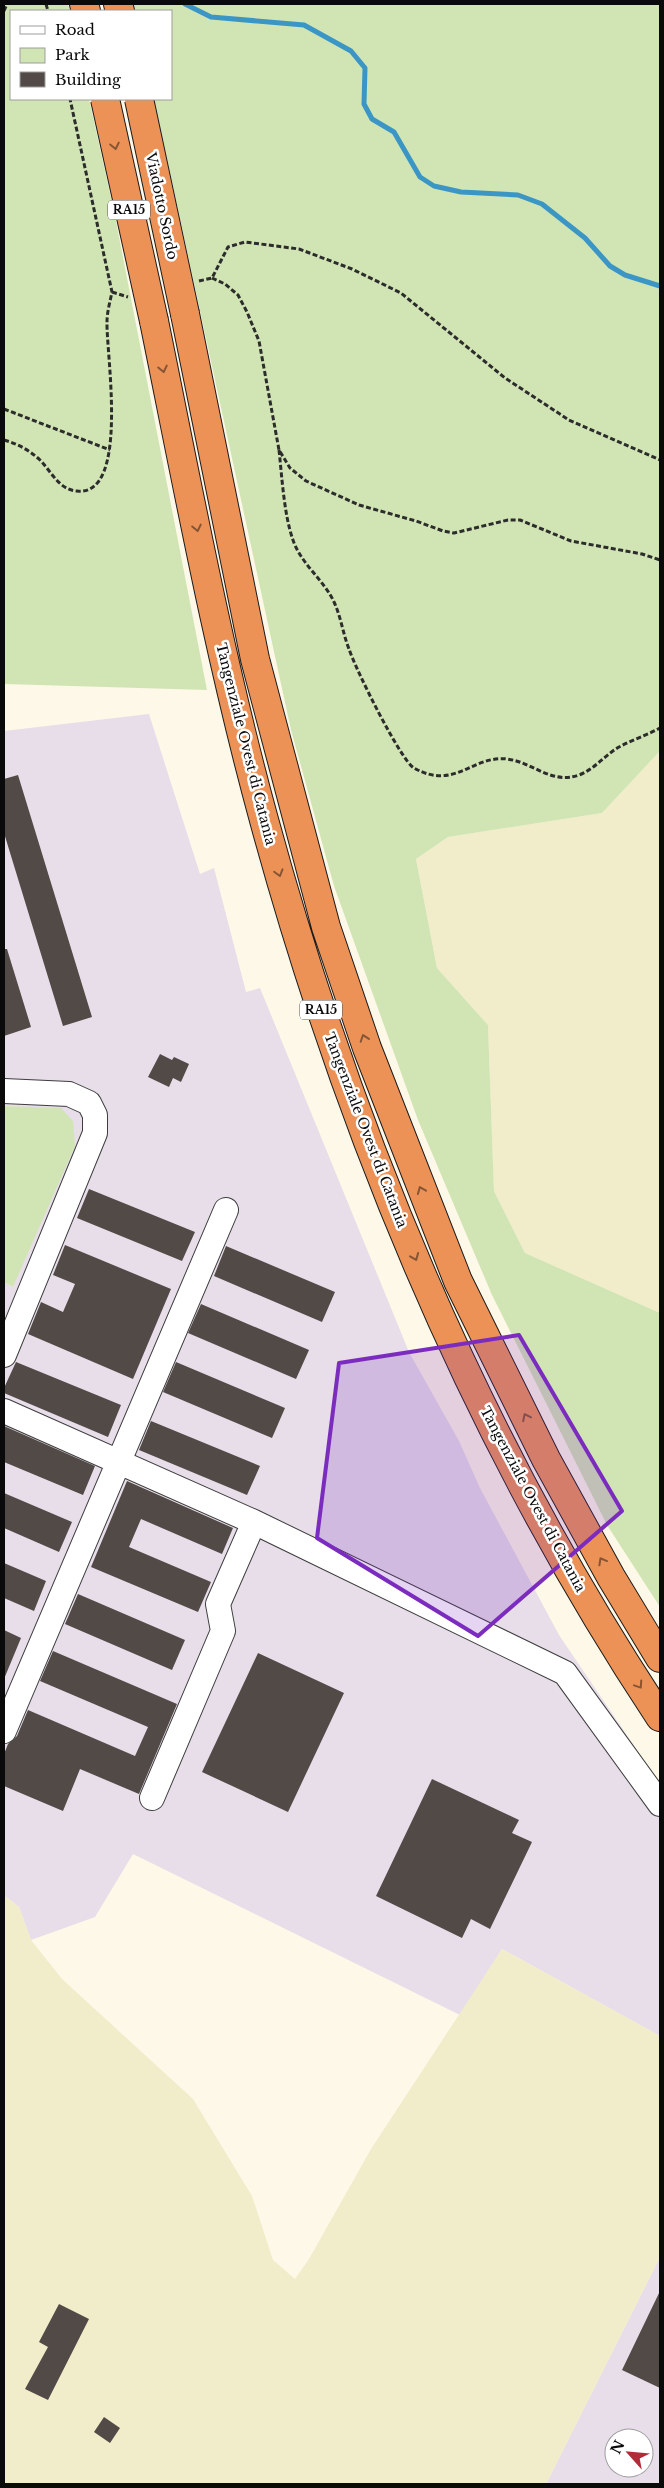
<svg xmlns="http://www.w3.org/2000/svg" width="664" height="2488" viewBox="0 0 664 2488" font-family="'Libre Baskerville',serif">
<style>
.industrial{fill:#e7dee9;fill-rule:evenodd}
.farmland{fill:#f1ecca}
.green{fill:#d1e5b4}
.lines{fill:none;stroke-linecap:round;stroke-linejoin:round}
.stream{stroke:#3b96c5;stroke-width:5}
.building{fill:#524a47}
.minor-casing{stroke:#3d3d3d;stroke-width:26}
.highway-casing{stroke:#1b1b1b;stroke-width:30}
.path{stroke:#2c2c2c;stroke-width:3;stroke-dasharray:5 2.5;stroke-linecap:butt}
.minor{stroke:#fff;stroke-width:24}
.highway{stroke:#ec9257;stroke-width:28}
.highway-bridge-casing{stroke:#1b1b1b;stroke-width:30;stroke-linecap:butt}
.highway-bridge{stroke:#ec9257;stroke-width:28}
.oneway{stroke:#865534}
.marked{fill:#7b2cbf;fill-opacity:0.2;stroke:#7b2cbf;stroke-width:4;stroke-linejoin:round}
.labels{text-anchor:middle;stroke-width:5;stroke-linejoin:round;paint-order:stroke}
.shield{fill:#fff;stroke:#545454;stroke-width:1}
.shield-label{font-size:12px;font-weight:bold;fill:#0a0a0a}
.street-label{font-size:14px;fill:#0a0a0a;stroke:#fff}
</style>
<rect width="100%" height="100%" fill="#fef8e8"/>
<!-- industrial -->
<path class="industrial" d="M149,714l51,160 14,-6 32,124 14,-4 149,364 50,89 21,47 79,147 101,149v252l-158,-87 -42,66 -327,-161 -38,63 -64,23 -12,-33 -15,-12v-613l9,5 48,-178 -57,-3v-375z
M660,2257v227h-114zM614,2438h30v30h-30z"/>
<!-- farmland -->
<path class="farmland" d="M660,751v562l-135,-60 -31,-62 -6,-166 -51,-57 -21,-109 32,-22 154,-24z
M4,1895l15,12 12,33 31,39 131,120 59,97 21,64 22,19 14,-20 62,-110 131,-200 158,87v221l-114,227h-542z"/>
<!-- green -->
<path class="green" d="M4,4h64l2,7h-59v88h78l25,112 93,479 -203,-6z
M133,4h527v747l-58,62 -154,24 -32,22 21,109 51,57 6,166 31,62 135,60v294l-53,-82 -115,-230 -74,-175 -84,-234 -43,-156 -137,-631h17v-88h-37z
M4,1106l57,2 12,13 2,25 -62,141 -9,-5z"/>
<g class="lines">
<!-- stream -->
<path class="stream" d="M185,4l26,13 93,8 47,26 14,17 -1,36 8,15 22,13 26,45 14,9 27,6 57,3 24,9 43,34 25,28 15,9 35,11"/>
</g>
<!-- building -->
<path class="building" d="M18,775l74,242 -29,9 -59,-193v-54z
M4,949h3l24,78 -27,9z
M160,1054l12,6 2,-3 15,7 -8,18 -8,-4 -4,9 -21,-10z
M89,1189l106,43 -13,29 -105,-43z
M65,1245l106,44 -38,90 -105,-45 13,-32 22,10 12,-28 -22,-9z
M226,1246l109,46 -13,30 -108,-46z
M201,1304l108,46 -13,29 -108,-46z
M16,1362l105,43 -13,32 -104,-44v-5z
M176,1362l109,46 -13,30 -109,-46z
M151,1421l109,45 -13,29 -108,-45z
M4,1426l91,40 -12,29 -79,-33z
M127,1481l106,47 -11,26 -81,-35 -12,28 82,35 -13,30 -107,-45z
M4,1493l68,29 -13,30 -55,-24z
M4,1563l42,18 -12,30 -30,-13z
M78,1594l107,46 -13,30 -107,-46z
M4,1630l17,8 -17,41z
M53,1651l124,53 -38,90 -59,-25 -17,42 -59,-25v-32l4,-10 9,-8 11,-26 107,46 13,-29 -108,-46z
M258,1653l86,40 -56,119 -86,-40z
M432,1779l87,41 -7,13 20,9 -42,87 -19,-10 -9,19 -86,-42z
M660,2291v97l-38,-18z
M59,2304l30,15 -41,81 -23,-11 23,-42 -9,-5z
M104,2417l16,11 -10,15 -16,-11z"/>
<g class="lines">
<!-- minor casing -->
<g class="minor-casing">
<path id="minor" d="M4,1091l65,3 20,9 6,12v18l-91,222
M4,1411l250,111 311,151 95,131
M4,1731l222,-521
M152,1798l71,-167 -5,-27 36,-82"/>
</g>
<!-- highway casing -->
<g class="highway-casing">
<path id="highway" d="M84,4l2,7
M118,4l2,7
M185,314l70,345 71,268 41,121 91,233 88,178 65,118 49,81
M154,321c34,167 65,335 110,499 86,316 215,624 396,897"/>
</g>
<!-- path -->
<path class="path" d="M46,4l2,7
M4,11l3,-7
M212,278l13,6 13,11 9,17 12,29 20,109 11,18 16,13 53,24 57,16 27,10 11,2 54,-13h12l51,21 71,13 18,6
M199,281l13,-3 16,-31 17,-5 54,7 53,20 49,24 104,85 64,42 91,40
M112,292l16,5
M4,409l106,41
M4,440c14,4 25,10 36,20 11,11 19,30 37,31 53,6 29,-138 30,-169 0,-10 3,-20 5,-30l-42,-193
M279,450c3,27 5,65 14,90 8,24 31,40 41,62 7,15 9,32 15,47 6,19 52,112 65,119 41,23 58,-13 93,-9 26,3 44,26 72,16 16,-6 26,-20 40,-28 13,-7 28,-12 41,-19"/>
<!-- minor -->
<use href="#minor" class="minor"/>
<!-- highway -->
<use href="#highway" class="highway"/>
<!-- highway-bridge casing -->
<g class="highway-bridge-casing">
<path id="highway-bridge" d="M105,99l49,222
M139,99l46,215"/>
</g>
<!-- highway-bridge -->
<use href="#highway-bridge" class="highway-bridge"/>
</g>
<!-- one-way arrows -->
<defs><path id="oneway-chevron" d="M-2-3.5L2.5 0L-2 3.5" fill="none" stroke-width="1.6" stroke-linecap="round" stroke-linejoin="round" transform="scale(1.25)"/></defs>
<g class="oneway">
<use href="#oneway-chevron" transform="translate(115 146) rotate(78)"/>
<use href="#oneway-chevron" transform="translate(163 369) rotate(78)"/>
<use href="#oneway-chevron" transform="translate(197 528) rotate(78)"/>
<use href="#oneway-chevron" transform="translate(279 873) rotate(74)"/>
<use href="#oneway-chevron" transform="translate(364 1038) rotate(-109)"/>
<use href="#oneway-chevron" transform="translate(421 1190) rotate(-112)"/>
<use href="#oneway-chevron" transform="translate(415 1257) rotate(68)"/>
<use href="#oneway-chevron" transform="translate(526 1417) rotate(-116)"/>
<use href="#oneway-chevron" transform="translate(602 1561) rotate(-119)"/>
<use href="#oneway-chevron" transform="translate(639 1685) rotate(56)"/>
</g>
<!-- marked area -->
<path class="marked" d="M519,1335l103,176 -144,125 -161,-98 22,-175z"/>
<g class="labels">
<!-- shield labels -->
<g class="shield">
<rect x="108" y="200.5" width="42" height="19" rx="4"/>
<rect x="300" y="1000.5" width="42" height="19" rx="4"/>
</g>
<g class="shield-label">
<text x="129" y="214">RA15</text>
<text x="321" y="1014">RA15</text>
</g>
<!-- street labels -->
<g class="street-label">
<text transform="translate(162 206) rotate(78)" y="5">Viadotto Sordo</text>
<text transform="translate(246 744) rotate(76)" y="5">Tangenziale Ovest di Catania</text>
<text transform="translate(366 1130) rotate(69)" y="5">Tangenziale Ovest di Catania</text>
<text transform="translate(533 1499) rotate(62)" y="5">Tangenziale Ovest di Catania</text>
</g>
</g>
<!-- border -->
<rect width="664" height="2488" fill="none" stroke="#0a0a0a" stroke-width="10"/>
<!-- legend -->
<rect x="10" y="10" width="162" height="90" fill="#ffffff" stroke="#9d9d9d"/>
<rect x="20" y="26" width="25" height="8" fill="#ffffff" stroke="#9d9d9d"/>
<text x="55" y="35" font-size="15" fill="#0a0a0a">Road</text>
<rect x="20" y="48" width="25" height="15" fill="#d1e5b4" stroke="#9d9d9d"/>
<text x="55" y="60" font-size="15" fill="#0a0a0a">Park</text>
<rect x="20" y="72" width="25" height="15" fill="#524a47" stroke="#9d9d9d"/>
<text x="55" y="85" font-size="15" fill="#0a0a0a">Building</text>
<!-- north arrow -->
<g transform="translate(629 2453) rotate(297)"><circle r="24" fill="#ffffff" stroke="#9d9d9d"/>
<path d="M0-4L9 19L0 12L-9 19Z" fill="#b12b39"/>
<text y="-8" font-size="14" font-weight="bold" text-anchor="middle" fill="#0a0a0a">N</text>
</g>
</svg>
